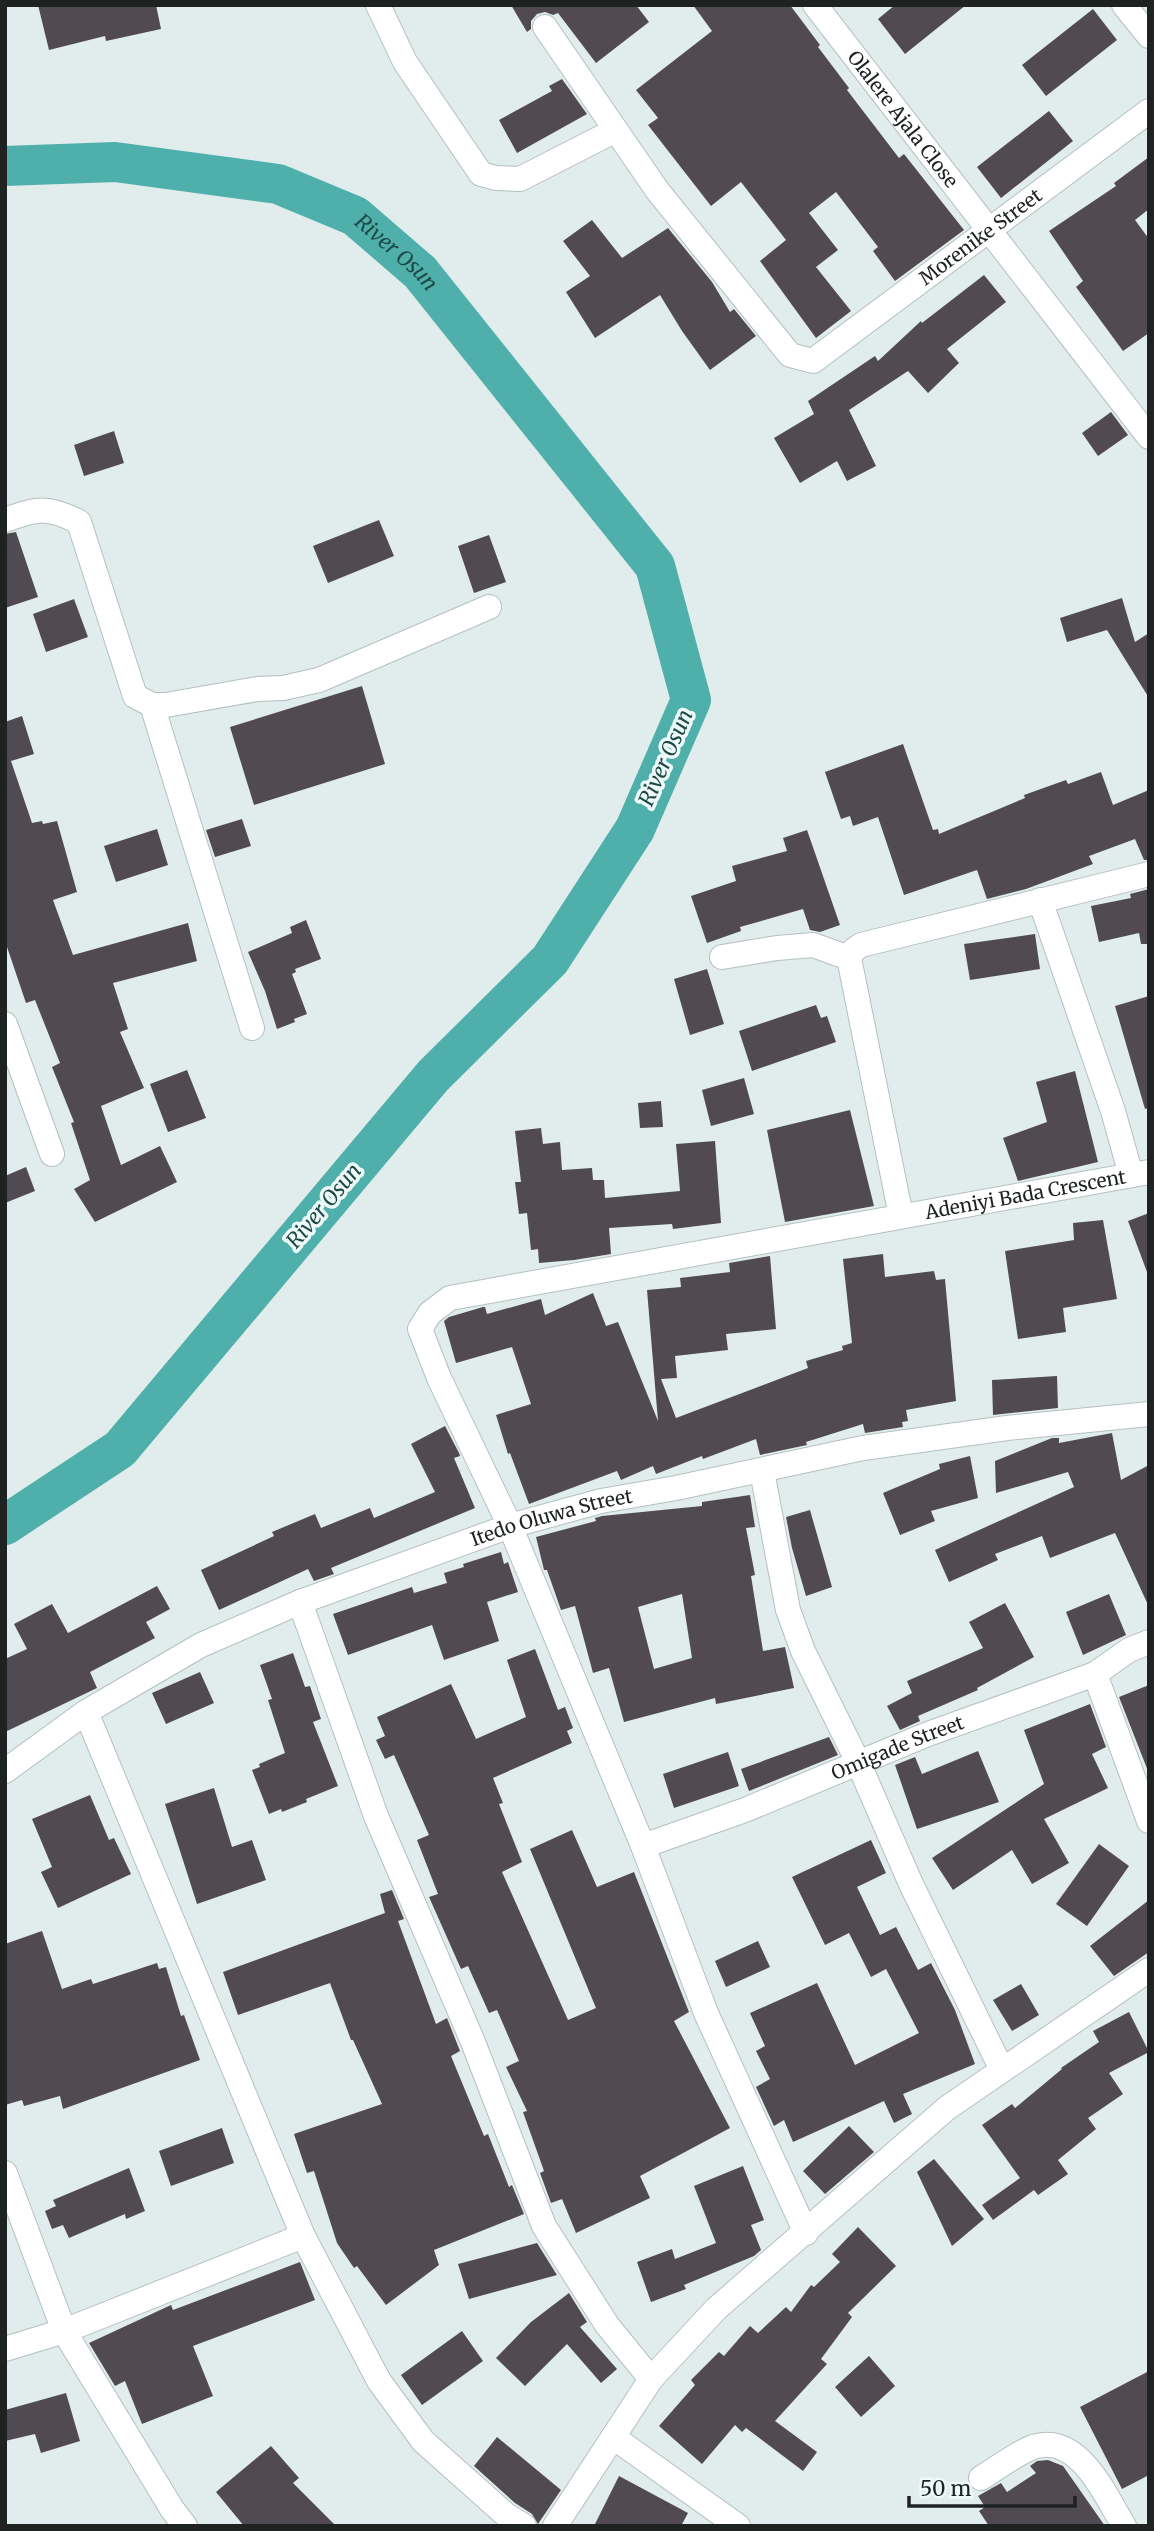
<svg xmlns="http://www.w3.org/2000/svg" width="1154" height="2531" viewBox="0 0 1154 2531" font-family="Merriweather,serif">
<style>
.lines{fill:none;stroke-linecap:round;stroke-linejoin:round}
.river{stroke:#4fafab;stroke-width:40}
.building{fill:#514b51;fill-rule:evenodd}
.street-casing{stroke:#b4c0bf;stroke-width:26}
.street{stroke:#fff;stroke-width:24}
.labels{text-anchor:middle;stroke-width:7;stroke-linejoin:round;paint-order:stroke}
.street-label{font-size:19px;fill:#1e2322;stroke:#eefaf9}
.water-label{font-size:21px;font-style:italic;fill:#1e4947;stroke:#eefaf9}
</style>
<rect width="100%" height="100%" fill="#e0edec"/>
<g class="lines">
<!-- river -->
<path class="river" id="s1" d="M5,166l110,-4 163,22 77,32 65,56 235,294 36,134 -56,129 -85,131 -117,116 -313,373 -115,76"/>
</g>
<!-- building -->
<path class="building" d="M38,5h118l5,24 -55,12 -1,-5 -56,14z
M511,5h125l13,17 -53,41 -38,-50 -5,2 -8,-3 -8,2 -6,7v8l-4,3z
M693,5h97l30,40 -2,2 31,41 -2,2 52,68 5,-4 60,76 -69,51 -22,-30 5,-4 -42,-55 -27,21 29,37 -22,17 35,44 -35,27 -56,-77 26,-21 -45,-58 -30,24 -63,-81 10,-7 -22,-28 76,-59z
M895,5h71l-61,49 -27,-35z
M1093,9l24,31 -71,56 -24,-31z
M562,79l25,35 -70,39 -18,-33 53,-29 -3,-5z
M1049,111l24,30 -72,57 -24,-31z
M1149,157v52l-14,11 14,19v94l-26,18 -47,-64 7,-6 -34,-50 67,-45 -2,-3z
M592,220l30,38 46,-30 44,54 18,30 4,-3 22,27 -46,34 -28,-39 -22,-36 -65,43 -29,-46 24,-16 -27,-35z
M984,275l22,27 -59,47 12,14 -31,30 -20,-22 -59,39 27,56 -29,15 -10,-20 -37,22 -26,-45 40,-24 -6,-13 67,-45 3,5 43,-40 1,2z
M1111,412l17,23 -30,21 -16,-23z
M114,431l10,32 -40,13 -10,-31z
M379,520l15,36 -66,27 -15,-37z
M16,532l22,65 -33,11v-74z
M489,535l17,47 -32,11 -16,-47z
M1122,598l13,44 14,-9v65l-42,-68 -40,12 -7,-24z
M74,599l14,38 -42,15 -13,-38z
M362,686l23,78 -131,41 -24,-78z
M22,716l12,38 -23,7 21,62 10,-2 1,3 14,-3 20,71 -24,8 20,55 115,-32 9,38 -84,22 15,46 -8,3 24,56 -43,18 20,59 39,-19 17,36 -82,40 -21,-33 16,-9 -19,-57 3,-1 -22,-55 8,-4 -25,-63 -9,3 -21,-62v-219z
M903,744l30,86 5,-1 1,5 86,-36 -1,-3 42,-15 2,4 33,-12 12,33 36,-15v70h-5l-9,-21 -46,17 4,8 -67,25 -39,10 -10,-29 -73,25 -26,-78 -25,9 -3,-10 -9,3 -16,-47z
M242,819l9,27 -36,11 -9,-27z
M157,829l11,36 -52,17 -12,-36z
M807,830l33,95 -20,7 -10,-2 -7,-21 -63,18 1,4 -34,12 -16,-47 45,-15 -4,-15 55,-15 -4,-13z
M1149,889v55h-8l-2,-11 -40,9 -8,-36 40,-8 -1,-4z
M306,920l15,39 -26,10 1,3 -4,2 15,40 -13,5 1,3 -18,7 -12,-38 -17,-39 44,-19 -2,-6z
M1035,934l5,35 -70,11 -6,-36z
M707,969l17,55 -34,11 -16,-56z
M1149,996v112l-4,1 -30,-103z
M816,1005l5,13 6,-2 9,26 -84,29 -13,-40z
M187,1070l19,48 -38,14 -18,-48z
M1075,1071l23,91 -80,19 -15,-43 44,-16 -11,-40z
M744,1078l10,36 -43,12 -9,-36z
M661,1101l2,26 -23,1 -2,-25z
M850,1110l24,96 -89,16 -18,-92z
M541,1128l2,16 17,-2 2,28 30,-2 1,12h11l1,18 75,-7 -4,-47 39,-3 6,82 -48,6 -1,-5 -63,4 2,26 -37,6 -35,3 -1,-14 -7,1 -4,-37 -8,1 -4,-32h6l-6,-51z
M26,1167l9,24 -30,12v-27z
M1149,1213v59h-2l-19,-51z
M1103,1220l14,79 -54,9 3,24 -48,7 -13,-88 69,-11 -1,-17z
M883,1254l2,23 49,-6 2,9 9,-1 11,122 -50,9 2,11 -6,1 1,5 -38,6 -2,-9 -57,18 1,3 -47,10 -4,-16 -53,20 -1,-3 -46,18 -3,-8 -32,14 -4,-9 -88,33 -19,-51 -2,1 -12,-39 35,-11 -19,-57 -56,16 -12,-42 5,-4 34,-10h2l2,7 54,-15 4,16 48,-22 13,33 12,-4 40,99 -11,-131 34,-3 -1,-9 50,-6 -1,-9 41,-7 6,73 -50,5 2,16 -53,6 2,22 -16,1 15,39 132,-50 -2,-7 37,-11 -1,-4 10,-3 -9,-84z
M1057,1376l1,32 -65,7 -1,-35z
M445,1426l14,27 1,3 -6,2 21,50 -144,60 3,6 -20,7 -6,-12 -89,41 -18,-40 73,-34 -2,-4 43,-18 6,14 49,-20 4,10 61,-26 -24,-48z
M1112,1433l9,47 28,-15v142l-34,-74 -65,25 -8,-22 -47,18 3,6 -49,22 -14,-32 139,-63 -6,-15 -72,21 -1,-32 57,-23h7v5z
M970,1456l8,42 -47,13 4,10 -35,14 -17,-42 57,-24 -1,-5z
M750,1495l5,32 -9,1 9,47 -4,1 12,75 22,-4 9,41 -78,16 -1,-6 -91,24 -15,-54 -16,5 -18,-67 -14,4 -14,-40h-3l-8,-33 60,-16 -1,-3 7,-2 100,-10v-4zM682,1594l10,64 -38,11 -16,-62z
M810,1510l22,77 -26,9 -14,-48 -6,-31z
M501,1552l3,12 4,-2 10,30 -31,10 12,39 -55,19 -12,-35 -84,30 -15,-41 79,-27 2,6 33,-10 -3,-10 20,-6 -1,-3z
M157,1586l13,23 -24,13 9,16 -65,34 7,16 -92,44v-73l22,-10 -13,-25 38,-20 16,29z
M1109,1594l17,41 -43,20 -17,-43z
M1005,1603l29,54 -57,31 1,2 -60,26 2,5 -20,9 -13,-24 25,-13 -5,-12 76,-33 -14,-26z
M535,1649l23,61 7,-3 8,21 -6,3 5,12 -79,35 10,25 -4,1 23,58 -20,10 66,148 28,-12 -66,-159 42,-19 25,57 37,-15 55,140 -15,9 56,107 -90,48 10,22 -74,35 -14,-34 -11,4 -11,-30 4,-2 -21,-59 4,-1 -21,-44 13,-6 -22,-51 -8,3 -21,-47 -7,3 -32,-72 9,-3 -21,-54 12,-5 -35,-80 -9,4 -9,-19 9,-4 -8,-19 74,-33 25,55 50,-22 -19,-57z
M293,1653l12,34 5,-1 11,33 -8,3 25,64 -32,13 1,3 -25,10 -1,-3 -12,5 -17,-44 8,-3 -1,-3 26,-11 -17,-53 4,-1 -12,-34z
M200,1672l14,31 -48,21 -14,-31z
M1149,1685v86h-1l-29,-74z
M1090,1704l16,43 -14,7 16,34 -64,31 25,44 -37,21 -20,-34 -59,40 -21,-32 112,-74 -20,-54z
M829,1737l9,18 -89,36 -8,-22z
M978,1751l21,51 -82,27 -22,-64 20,-8 7,17z
M728,1752l11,34 -65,22 -11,-34z
M214,1788l18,59 20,-7 14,40 -69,24 -32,-100z
M90,1795l19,45 5,-2 17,36 -73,34 -17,-36 11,-5 -20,-48z
M871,1840l15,33 -29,14 23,48 16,-8 22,43 13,-7 24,47 20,54 -72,30 9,20 -18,9 -10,-22 -91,41 -9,-22 -10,6 -18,-39 14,-8 -14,-28 9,-5 -15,-33 67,-30 38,82 64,-32 -33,-64 -15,8 -22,-44 -24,12 -33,-68z
M1099,1844l30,22 -42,60 -31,-22z
M392,1890l12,29 -6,2 38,103 11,-6 13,33 -9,5 33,80 4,-2 21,53 3,-2 12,29 -90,36 5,15 -53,40 -29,-39 -3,2 -17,-25 -23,-72 -7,2 -13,-39 88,-30 -29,-64h-2l-21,-57 -92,32 -15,-43 162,-59 -5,-19z
M1149,1900v52l-35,24 -24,-30z
M42,1931l20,58 29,-10 2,5 64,-21 2,6 7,-2 15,49 3,-1 16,45 -137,49 -3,-13 -36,10 -2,-6 -17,5v-161z
M758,1941l12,26 -44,20 -11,-26z
M1021,1984l18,31 -27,16 -19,-31z
M1129,2012l20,40 -40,21 14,21 -35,24 8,11 -38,31 10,14 -30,21 -4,-5 -41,30 -11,-15 38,-27 -38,-53 30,-21 3,4 47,-39 -1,-1 38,-26 -6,-11z
M849,2126l25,26 -49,42 -22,-23z
M222,2128l12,35 -63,23 -12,-35z
M934,2159l50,60 -32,27 -35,-74z
M743,2166l21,54 -13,5 10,25 -7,6 -70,29 2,4 -35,13 -14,-40 35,-13 3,10 41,-16 -22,-57z
M129,2168l16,43 -19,8 -1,-5 -56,24 -6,-13 -11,4 -7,-18 11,-5 -3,-6z
M858,2227l38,39 -48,47 4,4 -31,42 6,5 -52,57 42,31 -14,19 -57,-43 -4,4 -7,-7 -33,39 -43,-38 36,-41 -4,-5 28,-28 5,4 26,-30 8,7 28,-26 5,5 20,-27 3,2 26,-25 -8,-8z
M537,2243l20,32 -88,24 -11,-35z
M300,2262l15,38 -122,46 20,50 -71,28 -17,-43 -10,5 -26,-43 82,-38 2,5z
M569,2293l18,29 -7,5 37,42 -16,14 -34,-39 -42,42 -29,-28 35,-36z
M462,2331l21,30 -61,44 -21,-30z
M869,2356l26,30 -34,31 -26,-30z
M1149,2371v104l-27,14 -42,-82z
M66,2393l14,48 -39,12 -6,-19 -30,7v-31z
M497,2437l64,53 -23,34 -6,-10 -17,-11 -41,-37z
M271,2446l28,32 -6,5 43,43h-92l-28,-34z
M1048,2460l15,6 42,60h-116l-10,-15 6,-4 -7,-11 23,-13 6,9 29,-19 -6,-7 7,-5z
M619,2476l69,37 -7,13h-87z"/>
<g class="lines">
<!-- street casing -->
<g class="street-casing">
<g id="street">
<path d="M378,5l27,57 76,112 15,4 24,1 94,-48"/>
<path id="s2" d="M815,5l334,432"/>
<path d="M1124,5l25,31"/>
<path id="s3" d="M545,27l112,163 133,165 23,6 336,-250"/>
<path d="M5,520c32,-12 43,-14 74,2l56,174 17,9h14l91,-16 26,-1 36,-8 170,-73"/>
<path d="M152,705l100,323"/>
<path d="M1040,900l73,211 18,64"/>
<path d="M722,957l55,-9 36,-3 36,13"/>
<path d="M5,1024l47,130"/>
<path d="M901,1216l-52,-258 5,-8 7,-5 288,-71"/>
<path d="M762,1471l26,139 15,41 55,111 53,122 91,186"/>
<path d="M300,1602l76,214 97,226 71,184 63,99 44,54"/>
<path d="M1095,1674l54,147"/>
<path d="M86,1712l217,524 76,145 44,60 83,74 18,11"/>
<path id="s4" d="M5,1771l81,-59 115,-67 99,-43 210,-76 91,-25 75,-13 187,-40 144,-20 142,-14"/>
<path id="s5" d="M643,1846l102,-36 183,-76 167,-60 34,-24 20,-8"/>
<path d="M5,2173l59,158 108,178 13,17"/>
<path id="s6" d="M806,2233l-100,-220 -63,-167 -133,-320 -71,-148 -19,-49 10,-16 20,-15 699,-126"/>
<path d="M5,2349l59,-18 239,-95"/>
<path d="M613,2437l125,89"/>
<path d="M981,2478c15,-9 36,-25 52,-31 46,-15 72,48 91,79"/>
<path d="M555,2526l96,-147 65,-70 231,-201 202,-138"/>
</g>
</g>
<!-- street -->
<use href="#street" class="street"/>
</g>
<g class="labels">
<!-- street labels -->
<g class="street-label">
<text dy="7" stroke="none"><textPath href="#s2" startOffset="144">Olalere Ajala Close</textPath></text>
<text dy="7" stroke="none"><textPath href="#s3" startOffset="642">Morenike Street</textPath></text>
<text dy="7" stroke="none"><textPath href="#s6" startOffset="1612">Adeniyi Bada Crescent</textPath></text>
<text dy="7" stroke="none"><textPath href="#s4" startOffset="607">Itedo Oluwa Street</textPath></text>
<text dy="7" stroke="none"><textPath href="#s5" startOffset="273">Omigade Street</textPath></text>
</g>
<!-- water labels -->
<g class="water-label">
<text dy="7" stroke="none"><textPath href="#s1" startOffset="413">River Osun</textPath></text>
<text transform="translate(666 758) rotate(-66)" y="7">River Osun</text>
<text transform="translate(324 1206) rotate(-50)" y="7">River Osun</text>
</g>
</g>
<!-- border -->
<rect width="1154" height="2531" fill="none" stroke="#1e2322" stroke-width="14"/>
<!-- scale -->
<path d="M909 2496v10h166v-10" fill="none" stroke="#1e2322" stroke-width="3.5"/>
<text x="920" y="2496" font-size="21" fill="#1e2322" stroke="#eefaf9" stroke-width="5" paint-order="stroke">50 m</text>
</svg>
